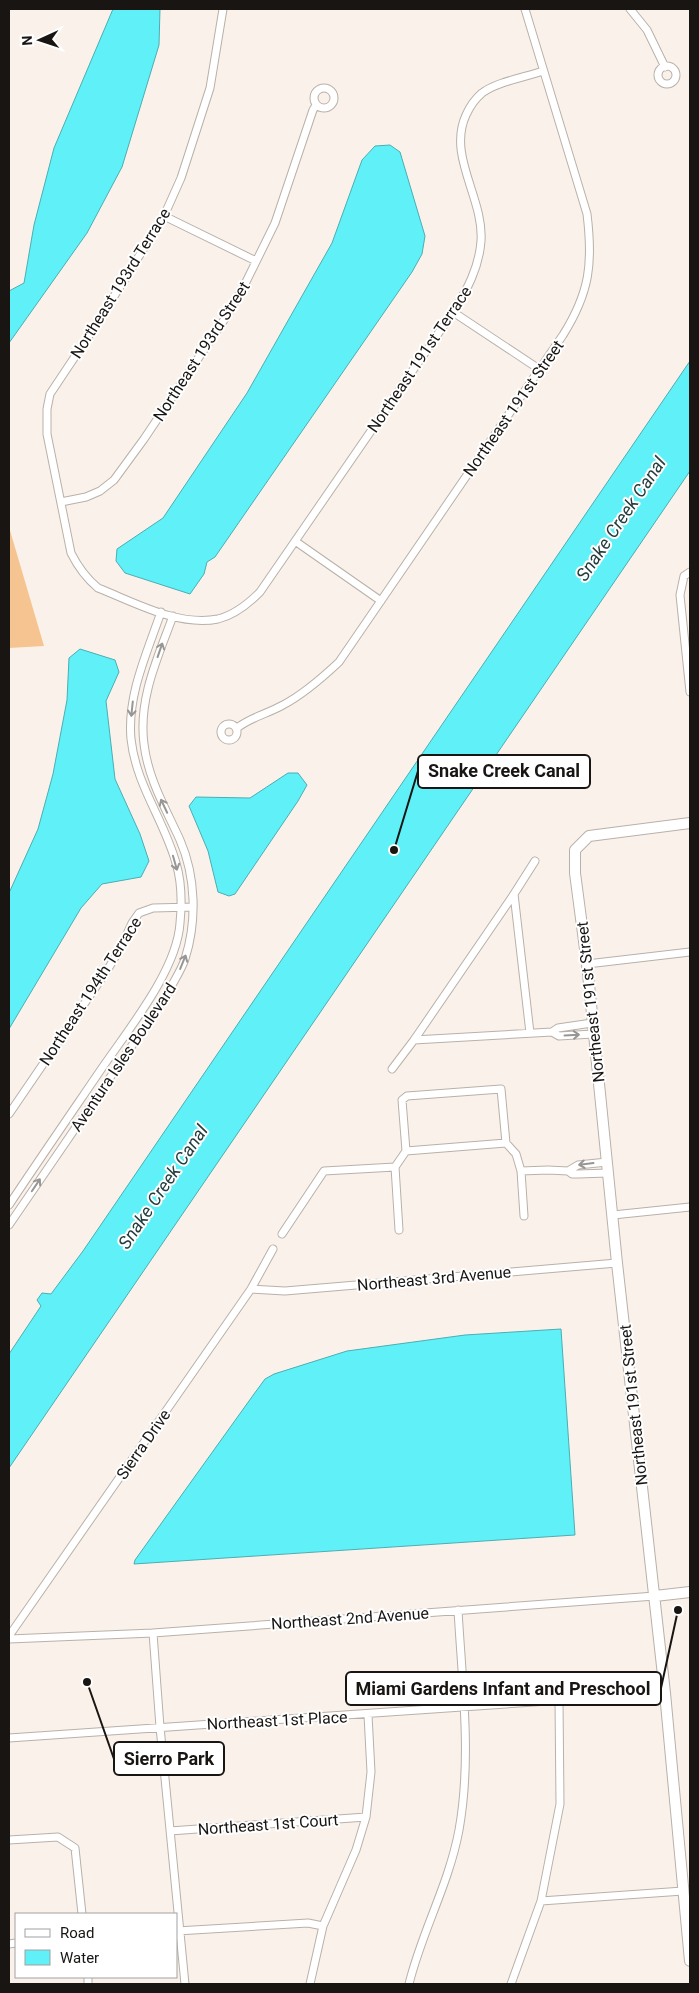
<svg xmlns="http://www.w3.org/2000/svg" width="699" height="1993" viewBox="0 0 699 1993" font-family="Roboto,sans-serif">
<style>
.green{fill:#f6c490}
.water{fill:#60f0f7;stroke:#4aaeb3}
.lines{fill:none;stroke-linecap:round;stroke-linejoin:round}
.street-casing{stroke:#b8b1a9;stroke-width:9}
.secondary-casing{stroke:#b8b1a9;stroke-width:12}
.street{stroke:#fff;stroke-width:7}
.secondary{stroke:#fff;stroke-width:10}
.oneway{stroke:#979695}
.labels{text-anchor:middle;stroke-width:4;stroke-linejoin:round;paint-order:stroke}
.street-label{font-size:16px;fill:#181513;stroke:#fff}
.water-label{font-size:18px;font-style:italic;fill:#233c3d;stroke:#fff}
.leader{fill:none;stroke:#181513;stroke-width:2}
.callout-dot{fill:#181513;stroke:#fff;stroke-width:2}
.callout{fill:#fff;stroke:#181513;stroke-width:2}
.callout-label{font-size:18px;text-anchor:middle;font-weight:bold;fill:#181513}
</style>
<rect width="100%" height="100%" fill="#faf2ea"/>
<!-- green -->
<path class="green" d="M9,527l35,119 -35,2z"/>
<!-- water -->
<path class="water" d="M113,9h47l-1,36 -37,122 -35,66 -78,110v-52l15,-8 10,-58 20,-77z
M390,145l10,7 25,84 -3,18 -10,18 -197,285 -8,5 -3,12 -14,20 -65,-21 -9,-12 1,-12 46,-31 84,-125 85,-150 30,-83 13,-14z
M690,361v110l-681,997v-114l32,-48 -4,-6 5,-7 9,1 32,-43z
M80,649l35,11 4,12 -13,29 9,78 25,55 9,27 -8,16 -39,7 -21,24 -72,121v-136l29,-64 15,-55 14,-74 2,-42z
M288,773h10l9,12 -9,16 -63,93 -6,2 -11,-4 -10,-41 -19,-45 7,-9 54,1z
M561,1329l14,206 -441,29 1,-4 119,-166 11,-15 9,-5 73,-23 118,-16z"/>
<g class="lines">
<!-- street casing -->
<g class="street-casing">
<path id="street" d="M223,9l-13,79 -29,90 -17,38 -66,106 -48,72 -3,15v25l24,119c7,14 15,25 27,35 36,14 80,39 120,31 16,-4 30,-15 42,-27l193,-280c14,-22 26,-44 28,-71 3,-43 -34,-85 -15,-126 4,-9 9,-16 16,-22 14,-11 44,-16 61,-22
M630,9l17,21 18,37
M658 75a9 9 0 1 1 18 0a9 9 0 1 1-18 0Z
M314 98a10 10 0 1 1 20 0a10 10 0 1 1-20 0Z
M164,216l92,45
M453,312l86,57
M61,502l25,-5 14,-6 14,-11 30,-41 84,-125 18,-32 29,-59 38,-113 3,-5
M295,541l86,60
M690,572l-6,4 -4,19 10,97
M221 732a8 8 0 1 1 16 0a8 8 0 1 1-16 0Z
M237,728c14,-11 30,-14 46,-23 21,-11 39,-27 56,-43l224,-327c27,-43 30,-72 24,-121l-62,-205
M587,964l103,-12
M552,1032l7,4 34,-2
M530,1033l-16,-139 21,-33
M414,1040l100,-146
M392,1069l22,-29 138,-8 6,-4 34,-5
M9,1114l99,-145 13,-22 11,-24 7,-10 14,-5 40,-1
M406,1151l-4,-51 5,-4 94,-7 5,54
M521,1171l27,-1 20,1 4,3h6l30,-1
M568,1171l10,-6 29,-3
M9,1205c30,-45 61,-90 91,-134 27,-40 77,-100 80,-148 2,-20 2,-40 -4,-60 -12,-43 -40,-78 -45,-124 -4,-44 16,-86 30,-127
M613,1215l77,-8
M9,1225l159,-232c5,-11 13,-22 17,-34 12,-38 11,-82 -5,-119 -14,-31 -32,-61 -36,-96 -6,-45 14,-87 29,-128
M399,1230l-4,-63 11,-16 100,-8 10,11 5,17 3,45
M282,1234l42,-63 71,-4
M251,1289l34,2 332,-28
M153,1633l7,94 25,257
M9,1636l242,-347 22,-40
M9,1639l144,-6 502,-37
M9,1738l656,-45
M170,1831l196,-14
M9,1840l49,-3 17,11 7,66
M541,1901l142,-10
M177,1931l131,-8 15,3
M9,1944l7,-1
M88,1977v7
M310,1984l13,-58 33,-76 10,-33 5,-45 -3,-57
M409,1984c13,-53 40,-100 50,-154 13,-72 3,-148 -1,-220
M511,1984l30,-83 19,-97 -1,-104"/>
</g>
<!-- secondary casing -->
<g class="secondary-casing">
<path id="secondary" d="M690,823l-101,13 -14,14v23l12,91 30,299 48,430 25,268
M655,1596l35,-4"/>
</g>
<!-- street -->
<use href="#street" class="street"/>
<!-- secondary -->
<use href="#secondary" class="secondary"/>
</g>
<!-- one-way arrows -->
<defs><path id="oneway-shaft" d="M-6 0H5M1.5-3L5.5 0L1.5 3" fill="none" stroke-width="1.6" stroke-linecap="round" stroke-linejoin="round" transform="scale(1.25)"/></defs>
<g class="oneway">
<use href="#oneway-shaft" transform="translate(160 650) rotate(-71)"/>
<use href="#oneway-shaft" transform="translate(132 709) rotate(96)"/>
<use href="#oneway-shaft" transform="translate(164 806) rotate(-115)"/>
<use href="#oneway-shaft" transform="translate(175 863) rotate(74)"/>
<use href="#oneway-shaft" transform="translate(183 962) rotate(-68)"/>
<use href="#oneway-shaft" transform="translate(572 1035) rotate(-3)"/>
<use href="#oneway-shaft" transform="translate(586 1164) rotate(173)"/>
<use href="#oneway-shaft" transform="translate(36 1185) rotate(-56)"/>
</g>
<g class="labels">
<!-- street labels -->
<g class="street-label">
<text transform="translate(120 283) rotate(-58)" y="6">Northeast 193rd Terrace</text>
<text transform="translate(201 351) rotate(-57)" y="6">Northeast 193rd Street</text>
<text transform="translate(419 359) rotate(-56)" y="6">Northeast 191st Terrace</text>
<text transform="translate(513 408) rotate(-55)" y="6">Northeast 191st Street</text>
<text transform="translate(90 991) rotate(-57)" y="6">Northeast 194th Terrace</text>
<text transform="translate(590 1002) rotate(-96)" y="6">Northeast 191st Street</text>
<text transform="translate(123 1057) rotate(-56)" y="6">Aventura Isles Boulevard</text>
<text transform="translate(434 1278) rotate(-5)" y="6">Northeast 3rd Avenue</text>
<text transform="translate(633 1405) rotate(-96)" y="6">Northeast 191st Street</text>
<text transform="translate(143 1444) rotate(-55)" y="6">Sierra Drive</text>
<text transform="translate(350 1618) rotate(-4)" y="6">Northeast 2nd Avenue</text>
<text transform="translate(277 1720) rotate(-3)" y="6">Northeast 1st Place</text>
<text transform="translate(268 1824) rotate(-4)" y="6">Northeast 1st Court</text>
</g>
<!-- water labels -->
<g class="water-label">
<text transform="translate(621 519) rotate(-56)" y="6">Snake Creek Canal</text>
<text transform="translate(163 1187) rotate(-56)" y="6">Snake Creek Canal</text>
</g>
</g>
<!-- callouts -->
<path class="leader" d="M394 850L418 771M678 1610L661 1688M87 1682L114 1759"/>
<g class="callout-dot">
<circle cx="394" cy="850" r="5"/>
<circle cx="678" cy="1610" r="5"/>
<circle cx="87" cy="1682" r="5"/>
</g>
<g class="callout">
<rect x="418" y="755" width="172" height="33" rx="5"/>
<rect x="346" y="1672" width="315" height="33" rx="5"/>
<rect x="114" y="1742" width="110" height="33" rx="5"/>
</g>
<g class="callout-label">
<text x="504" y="777">Snake Creek Canal</text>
<text x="503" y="1695">Miami Gardens Infant and Preschool</text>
<text x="169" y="1765">Sierro Park</text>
</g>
<!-- border -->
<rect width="699" height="1993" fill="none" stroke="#181513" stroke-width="20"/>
<!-- legend -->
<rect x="15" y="1913" width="162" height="65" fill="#ffffff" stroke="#a3a1a1"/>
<rect x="25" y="1929" width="25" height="8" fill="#ffffff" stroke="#a3a1a1"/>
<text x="60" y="1938" font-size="15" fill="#181513">Road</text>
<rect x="25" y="1950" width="25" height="15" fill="#60f0f7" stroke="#a3a1a1"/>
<text x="60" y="1963" font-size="15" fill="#181513">Water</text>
<!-- north arrow -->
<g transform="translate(40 40) rotate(267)" stroke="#ffffff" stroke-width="4" paint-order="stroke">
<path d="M0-4L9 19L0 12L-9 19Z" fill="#181513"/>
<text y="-8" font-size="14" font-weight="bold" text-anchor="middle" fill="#181513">N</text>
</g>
</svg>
